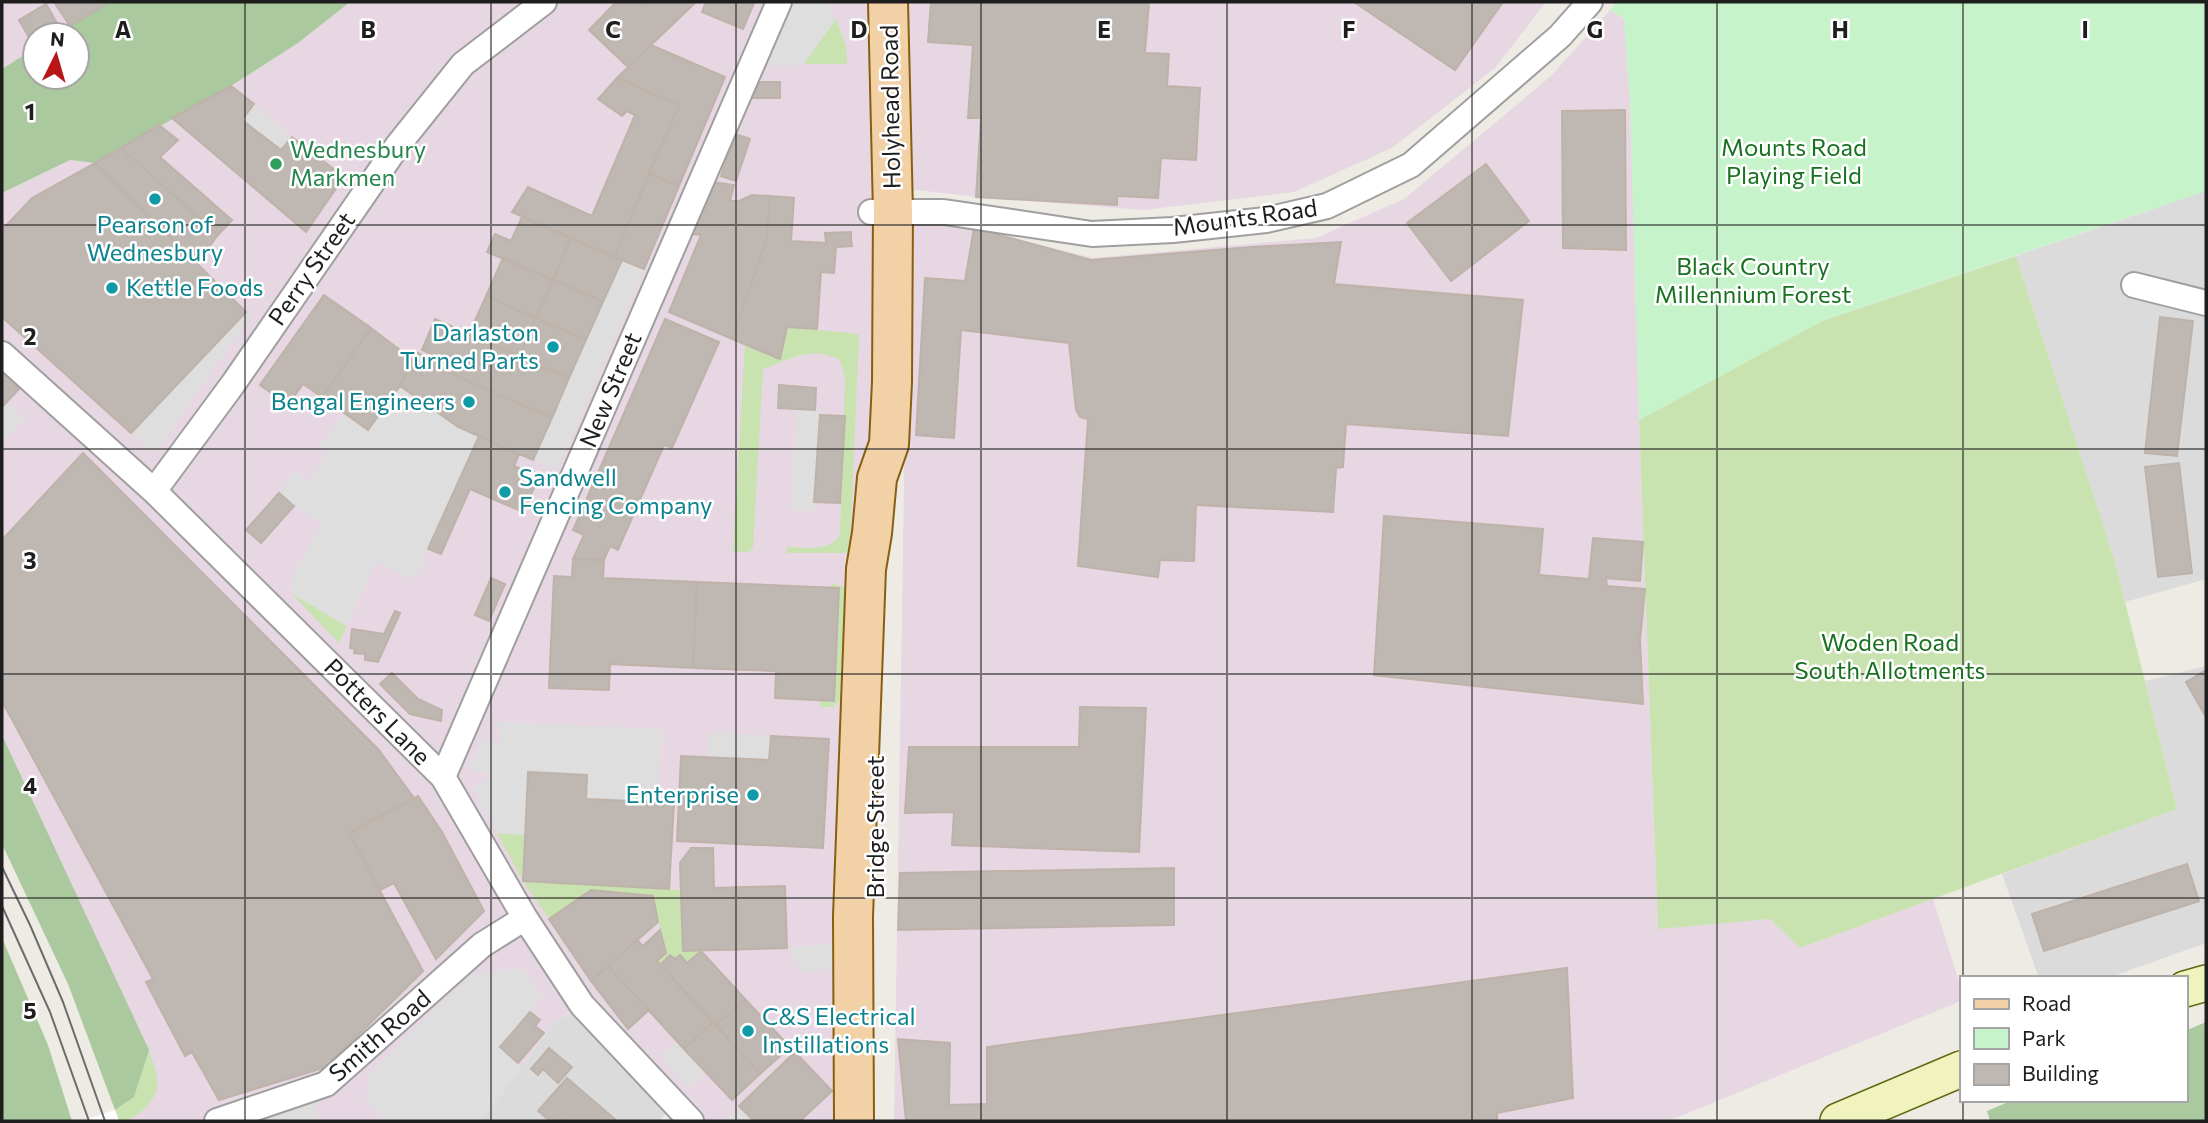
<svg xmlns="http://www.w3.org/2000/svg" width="2208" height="1123" viewBox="0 0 2208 1123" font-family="Commissioner,sans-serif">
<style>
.residential{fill:#dcdbdb}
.industrial{fill:#e6d7e3}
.grass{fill:#c9e3b0}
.forest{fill:#abc99e}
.park{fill:#c6f3c9}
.parking{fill:#dedede}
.pier{fill:#fff}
.building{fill:#beb7b2;stroke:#beb2a9;stroke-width:2}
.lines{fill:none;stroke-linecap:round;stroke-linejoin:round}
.street-casing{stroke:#9f9f9f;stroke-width:28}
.secondary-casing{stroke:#606910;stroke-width:38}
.primary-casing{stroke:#885f10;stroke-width:42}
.street{stroke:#fff;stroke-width:24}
.secondary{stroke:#f0f3be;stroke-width:35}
.primary{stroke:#f2d1a6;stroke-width:38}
.tram{stroke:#6c6c6c;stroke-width:2}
.grid{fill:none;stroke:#1e1e1e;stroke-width:2;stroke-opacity:0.55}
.leisure-dot{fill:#2e9e5b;stroke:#fff;stroke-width:2.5}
.culture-dot{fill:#0f9aa8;stroke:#fff;stroke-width:2.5}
.labels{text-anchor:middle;stroke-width:5;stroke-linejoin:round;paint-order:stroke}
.street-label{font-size:24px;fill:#1e1e1e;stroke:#fff}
.park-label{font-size:24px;fill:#17711e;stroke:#fff}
.leisure-label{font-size:24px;fill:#27864d;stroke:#fff;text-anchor:start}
.culture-label{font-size:24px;fill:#0d838f;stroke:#fff;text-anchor:start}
.grid-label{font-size:23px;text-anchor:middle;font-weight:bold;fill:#1e1e1e;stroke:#fff;stroke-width:5;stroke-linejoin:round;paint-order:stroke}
</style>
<rect width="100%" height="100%" fill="#eeebe5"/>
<!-- residential -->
<path class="residential" d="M2206,191v388l-81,23 -10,-40 -99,-306z
M2206,666v277l-98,35h-69l-37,-104 175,-65 -32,-128z
M582,1005l92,99 -15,17h-178l73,-98z"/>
<!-- industrial -->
<path class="industrial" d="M2,2h108l-54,33h-21v13l-33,21z
M350,2h522l9,210 -16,909h-174l-110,-116 -27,18 -73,98h-362l-4,-11 19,-13 14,-47 -146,-315v-542l68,-33 25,3 136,-77 67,-43z
M906,2h640l-51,66 -103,80 -98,44 -150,18 -168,-13 -67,-8z
M1610,10l14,9 6,80 9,321 19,508 112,-9 30,29 133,-49 28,89v13l-293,120h-774l10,-637 -2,-268 72,12 119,30 223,-20 88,-39 147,-123z"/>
<!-- grass -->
<path class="grass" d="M836,19l10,27 1,18h-43z
M2016,256l99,306 62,247 -377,139 -30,-29 -112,10 -19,-509 183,-99z
M787,327l72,7 -9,214 -5,5h-58v-6c18,0 44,6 53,-13l5,-156 -5,-18c-29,-15 -49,-1 -77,9l-10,179 -4,4h-16l12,-208 34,15z
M832,583l14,5 -6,113 -7,6h-13v-7h14l5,-111 -7,-1z
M291,593l56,33 -8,17z
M497,833l28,2 -2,46 158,9 2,61h18l-14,12 -7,-8 -5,4 -5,-4 -10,10 -3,-4 9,-8 -13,-57 -61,-6 -43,29 -26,-38z
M149,1050c3,11 9,23 8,34 0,18 -22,37 -38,37l-4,-11 19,-13z"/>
<!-- forest -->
<path class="forest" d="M110,2h240l-52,41 -67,43 -136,77 -25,-3 -68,33v-124l33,-21v29h42v-42h-21z
M2,735l147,315 -15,47 -19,13 -47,-126 -66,-140z
M2,938l46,107 24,76h-70z
M2206,1022v99h-216l-3,-10 26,-11h172v-69z"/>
<!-- park -->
<path class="park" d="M1617,2h589v189l-384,130 -183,99 -9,-321 -6,-80 -14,-9z"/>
<!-- parking -->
<path class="parking" d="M779,2h47l10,17 -32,45 -28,2 -23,-6z
M254,104l38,33 -11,13 -39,-30z
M622,260l22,9 -87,201 -24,-10z
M246,312l5,4 -97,138 -23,-21z
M400,386l58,41 21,9 -64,143 -39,-17 -29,64 -56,-33 3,-21 29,-48 -29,-18 -15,-13 15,-22 14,10 20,-29 -9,-6 25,-33z
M6,402l18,17 -22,23v-35z
M797,409l23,1 -6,101 -23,-1z
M498,722l164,7 -4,73 -72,-3 -61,36 -28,-2 -24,-45 19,-11 -23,-10 14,-28 18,6z
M709,732l62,4 -2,24 -61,-3z
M832,944v23l-29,6 -16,-25z
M522,968l21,28 -43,51 22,20 -41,54h-92l-23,-19 2,-27 102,-99z
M677,1041l29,31 -17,16 -29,-32z
M314,1102l5,19h-44l-2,-7z
M739,1106l15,15h-24l-4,-3z"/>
<!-- pier -->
<path class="pier" d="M115,1110l4,11h-38l7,-2z"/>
<!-- building -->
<path class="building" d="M54,2h56l-40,24z
M616,2h24l4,3 4,-3h48l-68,65 -39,-37z
M706,2h46l2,1 -11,26 -41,-17z
M931,2h218l-4,51 24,1 -2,32 33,2 -4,72 -35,-2 -3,40 -41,-2v9l-141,-8 5,-79h-13l5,-73 -45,-3z
M1354,2h149l-48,68z
M46,4l15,26 -8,5h-18l-1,11 -15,-26z
M651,45l74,32 -46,109 -30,-13 30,-68 -62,-27z
M617,78l62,27 -65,152 -102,-45 16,-25 64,29 43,-101 -8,-4 -5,5 -24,-17z
M753,82h27v16h-27z
M231,86l23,18 -12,16 39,30 11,-13 52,40 -38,55 -134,-114z
M1625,110l1,140 -63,-2 -1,-137z
M159,125l19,15 -18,17 72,63 -14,15 -97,-87z
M735,134l15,5 -14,42 -15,-5z
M121,148l97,87 -21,28 -102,-100z
M95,163l151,149 -115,121 -129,-116v-87l30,-32z
M1486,164l43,57 -78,60 -44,-58z
M649,173l30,13 -35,83 -30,-12z
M712,182l22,3 -4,16h9l13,-6 18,1 -3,43 -35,100 -63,-27 32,-77 -9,-1z
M770,196l24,2 -3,43 35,2 -1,-10 26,-1v7l1,7 -16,1 -2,26 -13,-1 -4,57 -30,-2 -7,32 -48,-20 35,-100z
M522,217l49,21 -18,42 -66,-28 8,-18 16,7z
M974,228l117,32 161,-13 89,-5 -7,42 189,16 -15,136 -162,-12 -3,43 -7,1 -3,44 -137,-7 -2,56 -34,-1 -2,17 -80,-11 10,-147 -8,-2 -4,-7 -7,-67 -108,-13 -7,108 -38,-3 9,-157 40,3z
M571,238l51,22 -19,42 -50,-22z
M503,258l50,22 -17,38 -50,-22z
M553,280l50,22 -17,38 -50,-22z
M324,295l47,33 -49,69 -19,-13 -15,21 -28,-20z
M486,296l50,22 -17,39 -50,-23z
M2160,317l33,4 -16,135 -32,-3z
M536,318l50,22 -17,38 -50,-21z
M435,319l134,59 -17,40 -100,-44 4,-9 -34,-15z
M665,319l54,23 -47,106 -8,-3 -46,105 -8,-4 -6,14 -31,-1 11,-24 -11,-5z
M371,328l42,32 -13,26 -32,44 -46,-33z
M416,352l25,13 -1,3 12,6 100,44 -19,42 -75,-33 -58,-41z
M2,371l18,17 -18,19z
M779,385l37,3 -1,22 -37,-2z
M820,415l25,1 -5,87 -26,-1z
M479,436l40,18 -5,12 9,4 -5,11 16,7 -11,24 -53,-23 -29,65 -13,-5z
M83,453l295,296 36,49 -65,35 74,138 -97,96 -107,33 -27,-48 -7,4 -39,-74 7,-3 -151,-278v-161z
M2179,463l13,110 -34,4 -13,-110z
M279,493l15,13 -33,37 -15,-13z
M1384,516l159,13 -4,46 50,4 4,-41 50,4 -3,39 -34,-3 1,8 38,3 -5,51 3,64 -269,-29z
M573,559l31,1 -1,18 94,4 -4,86 -83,-4 -1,26 -60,-2 5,-112 18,1z
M491,578l14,6 -16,37 -14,-6z
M697,582l142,6 -5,113 -59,-3 1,-27 -83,-3z
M395,611l5,2 -22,49 -13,-2v-6l-11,-1 1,-4 -5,-1 2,-19 32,5z
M2206,670v47l-20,-35z
M392,673l26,26 24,11 -1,11 -31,-7 -30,-30z
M1080,707l66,1 -7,144 -187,-7 2,-33 -49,1 4,-66h170z
M771,736l58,3 -6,109 -146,-7 4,-85 88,4z
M528,772l59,3 -1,24 88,4 -5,86 -146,-8z
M418,796l24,36 42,79 -48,48 -42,-76 -14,7 -31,-57z
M691,848h22l1,40 71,-2 2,62 -104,3 -3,-88z
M2187,864l12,37 -155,50 -12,-37z
M1174,868v57l-276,5 2,-57z
M591,890l62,6 5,26 -67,59 -42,-62z
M660,930l6,23 -9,8 56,61 -29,27 -76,-83 29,-26 6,6z
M701,951l44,48 -29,26 -56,-60 10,-10 5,4 5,-4 7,8z
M608,966l41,44 -21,19 -37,-48z
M1567,968l6,130 -76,15v8h-591l-8,-82 52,4 -1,62 38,-1v-57z
M745,999l45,48 -30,27 -44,-49z
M530,1012l10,8 -5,6 9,7 -26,30 -18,-16z
M713,1022l47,52 -28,26 -48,-51z
M549,1048l23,19 -14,16 -15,-14 -5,6 -7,-6z
M795,1052l37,39 -32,30h-46l-15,-15z
M567,1078l50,43h-51l-3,-2 -3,2h-10l-12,-10z"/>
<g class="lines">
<!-- street casing -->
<g class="street-casing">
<path id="street" d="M871,212h73l148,22 81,-4 93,-10 61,-14 84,-41 149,-129 30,-34
M2134,285l72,18
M2,354l152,137 289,286 82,141 57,87 109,116
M154,491l79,-107 165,-239 65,-81 81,-62
M443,777l336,-775
M217,1121l109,-37 156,-139 43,-27"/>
</g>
<!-- secondary casing -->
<g class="secondary-casing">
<path id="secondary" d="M2185,989l21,-6
M1838,1121l123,-52"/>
</g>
<!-- primary casing -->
<g class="primary-casing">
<path id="primary" d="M854,1121l-1,-205 13,-347 6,-36 5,-55 12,-34 3,-62 1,-170 -5,-210"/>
</g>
<!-- street -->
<use href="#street" class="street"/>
<!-- secondary -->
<use href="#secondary" class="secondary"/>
<!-- primary -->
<use href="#primary" class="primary"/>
<!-- tram -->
<path class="tram" d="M2,867l28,58 33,77 42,119
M2,906l48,106 39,109"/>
</g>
<!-- grid -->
<path class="grid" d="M245,2v1119M491,2v1119M736,2v1119M981,2v1119M1227,2v1119M1472,2v1119M1717,2v1119M1963,2v976M2,225h2204M2,449h2204M2,674h2204M2,898h2204M1963,1100v21"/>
<!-- markers -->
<circle class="leisure-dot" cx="276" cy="164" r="7"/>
<g class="culture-dot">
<circle cx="155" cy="199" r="7"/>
<circle cx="112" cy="288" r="7"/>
<circle cx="553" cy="347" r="7"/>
<circle cx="469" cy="402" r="7"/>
<circle cx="505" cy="492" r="7"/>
<circle cx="753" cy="795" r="7"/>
<circle cx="748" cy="1031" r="7"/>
</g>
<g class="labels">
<!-- street labels -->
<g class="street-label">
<text transform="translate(891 107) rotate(-91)" y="8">Holyhead Road</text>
<text transform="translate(1245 218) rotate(-8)" y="8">Mounts Road</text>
<text transform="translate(312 269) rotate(-55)" y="8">Perry Street</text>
<text transform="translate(611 390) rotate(-67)" y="8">New Street</text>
<text transform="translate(377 712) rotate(45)" y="8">Potters Lane</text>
<text transform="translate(876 827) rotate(-90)" y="8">Bridge Street</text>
<text transform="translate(380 1036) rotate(-41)" y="8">Smith Road</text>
</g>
<!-- park labels -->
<g class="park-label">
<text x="1794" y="156">Mounts Road<tspan x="1794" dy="28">Playing Field</tspan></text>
<text x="1753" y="275">Black Country<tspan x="1753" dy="28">Millennium Forest</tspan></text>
<text x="1890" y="651">Woden Road<tspan x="1890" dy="28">South Allotments</tspan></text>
</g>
<!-- leisure labels -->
<g class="leisure-label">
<text x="290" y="158">Wednesbury<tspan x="290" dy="28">Markmen</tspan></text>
</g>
<!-- culture labels -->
<g class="culture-label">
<text x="155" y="233" text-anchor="middle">Pearson of<tspan x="155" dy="28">Wednesbury</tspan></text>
<text x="126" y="296">Kettle Foods</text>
<text x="539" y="341" text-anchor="end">Darlaston<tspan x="539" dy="28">Turned Parts</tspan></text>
<text x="455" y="410" text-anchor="end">Bengal Engineers</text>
<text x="519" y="486">Sandwell<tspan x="519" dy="28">Fencing Company</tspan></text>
<text x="739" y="803" text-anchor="end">Enterprise</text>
<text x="762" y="1025">C&amp;S Electrical<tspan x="762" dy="28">Instillations</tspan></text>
</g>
</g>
<g class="grid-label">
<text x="123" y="38">A</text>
<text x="368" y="38">B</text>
<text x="613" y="38">C</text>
<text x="859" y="38">D</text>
<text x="1104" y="38">E</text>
<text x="1349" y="38">F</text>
<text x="1595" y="38">G</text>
<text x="1840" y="38">H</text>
<text x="2085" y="38">I</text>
<text x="30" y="120">1</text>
<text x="30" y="345">2</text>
<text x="30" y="569">3</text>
<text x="30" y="794">4</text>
<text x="30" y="1019">5</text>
</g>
<!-- border -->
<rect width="2208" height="1123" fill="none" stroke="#1e1e1e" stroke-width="7"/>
<!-- legend -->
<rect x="1960" y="976" width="228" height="126" fill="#ffffff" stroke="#a5a5a5" stroke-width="2"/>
<rect x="1974" y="999" width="35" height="10" fill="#f2d1a6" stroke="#a5a5a5" stroke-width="2"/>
<text x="2022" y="1011" font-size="21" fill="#1e1e1e">Road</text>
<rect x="1974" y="1028" width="35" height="21" fill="#c6f3c9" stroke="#a5a5a5" stroke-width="2"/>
<text x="2022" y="1046" font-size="21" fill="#1e1e1e">Park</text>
<rect x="1974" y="1064" width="35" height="21" fill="#beb7b2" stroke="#a5a5a5" stroke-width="2"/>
<text x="2022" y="1081" font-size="21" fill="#1e1e1e">Building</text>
<!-- north arrow -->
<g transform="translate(56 56) rotate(5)"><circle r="33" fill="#ffffff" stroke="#a5a5a5" stroke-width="2"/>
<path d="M0-5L12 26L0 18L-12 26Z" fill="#b71516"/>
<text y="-10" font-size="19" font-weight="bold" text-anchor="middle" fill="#1e1e1e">N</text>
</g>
</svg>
